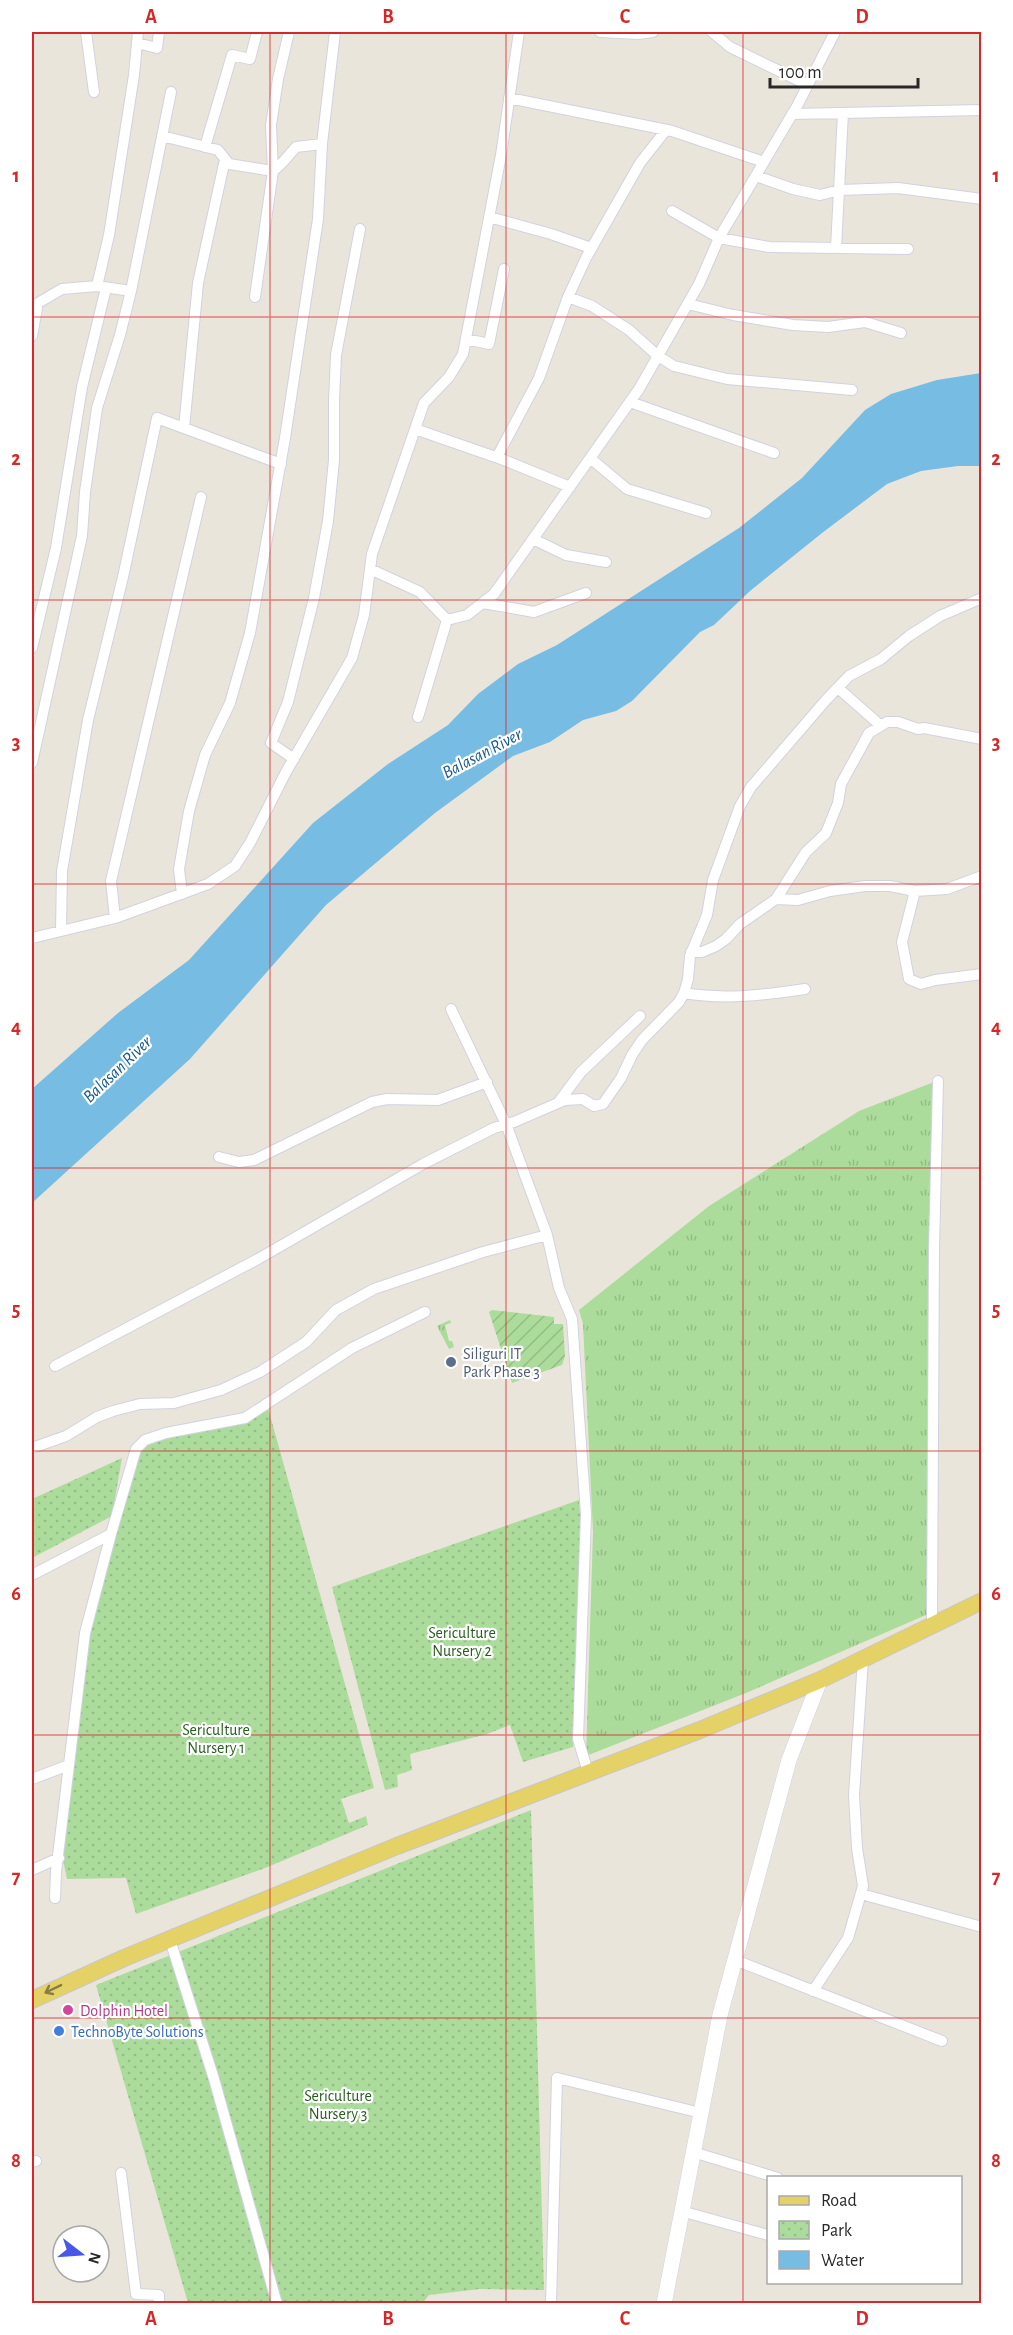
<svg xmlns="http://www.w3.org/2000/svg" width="1013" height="2335" viewBox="0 0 1013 2335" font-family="'Alegreya Sans',sans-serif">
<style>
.grass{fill:url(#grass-tufts)}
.park{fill:url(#park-dots)}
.garden{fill:url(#garden-furrows)}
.water{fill:#76bce3}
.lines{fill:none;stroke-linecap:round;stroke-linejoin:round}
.street-casing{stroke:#d1d2e0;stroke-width:12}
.secondary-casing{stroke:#d1d2e0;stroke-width:16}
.primary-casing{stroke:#c7c7c7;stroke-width:18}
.street{stroke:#fff;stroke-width:10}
.secondary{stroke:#fff;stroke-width:15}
.primary{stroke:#e4d266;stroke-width:16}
.oneway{stroke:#867d47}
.grid{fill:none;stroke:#d62828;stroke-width:1.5;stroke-opacity:0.55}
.service-dot{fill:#5c6f8a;stroke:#fff;stroke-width:2}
.hotel-dot{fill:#d1479c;stroke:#fff;stroke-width:2}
.shop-dot{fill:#3f7fe0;stroke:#fff;stroke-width:2}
.labels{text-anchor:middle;stroke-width:4.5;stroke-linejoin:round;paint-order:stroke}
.service-label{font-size:16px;fill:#4e5e75;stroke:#fff;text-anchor:start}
.park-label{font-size:16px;fill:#275e1f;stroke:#fff}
.hotel-label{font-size:16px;fill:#b23c85;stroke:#fff;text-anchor:start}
.shop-label{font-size:16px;fill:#366cbe;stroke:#fff;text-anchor:start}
.water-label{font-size:18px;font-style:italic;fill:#185a8c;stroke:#fff}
.neatline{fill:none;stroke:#d62828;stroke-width:2}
.grid-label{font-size:20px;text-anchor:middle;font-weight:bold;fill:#d62828}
</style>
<defs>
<pattern id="grass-tufts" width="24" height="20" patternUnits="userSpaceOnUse" patternTransform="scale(1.5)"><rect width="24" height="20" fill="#acdc9c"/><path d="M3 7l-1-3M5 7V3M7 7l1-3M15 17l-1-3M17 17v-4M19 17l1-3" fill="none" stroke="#94bd86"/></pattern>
<pattern id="park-dots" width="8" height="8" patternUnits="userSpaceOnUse" patternTransform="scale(1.5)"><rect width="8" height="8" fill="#acdc9c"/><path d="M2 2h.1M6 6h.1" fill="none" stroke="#94bd86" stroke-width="1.8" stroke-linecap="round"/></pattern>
<pattern id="garden-furrows" width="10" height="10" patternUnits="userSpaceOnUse" patternTransform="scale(1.5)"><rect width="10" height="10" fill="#acdc9c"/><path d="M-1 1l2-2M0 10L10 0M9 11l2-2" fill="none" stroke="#94bd86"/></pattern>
</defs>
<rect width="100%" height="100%" fill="#eae5db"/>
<!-- grass -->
<path class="grass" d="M934,1082l-8,533 -180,78 -160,63 7,-224 -10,-208 -4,-14 130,-104 150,-95z
M450,1320l1,3 -6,2 4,16h3l2,6 -5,2 -12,-23z"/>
<!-- park -->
<path class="park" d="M268,1408l106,380 -33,11 8,24 17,-7 2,9 -103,43 -129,46 -10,-36 -59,1 -4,-19 25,-223 51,-186 6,-7z
M122,1458l-10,58 -80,42v-59z
M579,1500l2,27 -8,220 -50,15 -13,-37 -23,9 -77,20 2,16 -15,5 1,12 -13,3 -53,-203z
M531,1810l13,480 -64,-1 -51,6 -7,9 -234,-1 -92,-318z"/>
<!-- garden -->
<path class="garden" d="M492,1310l62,7v7h9l2,32 -3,9 -50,18 -23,-71z"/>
<!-- water -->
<path class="water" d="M981,373v93h-23l-37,5 -34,13 -65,49 -72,58 -36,34 -14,7 -68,69 -16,10 -33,9 -33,22 -37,14 -78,57 -109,92 -136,154 -158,144v-114l86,-76 71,-53 124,-137 75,-59 60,-39 30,-31 40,-30 39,-19 182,-117 63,-50 63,-68 26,-16 46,-14z"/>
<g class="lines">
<!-- street casing -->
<g class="street-casing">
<path id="street" d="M86,32l8,60
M600,32l38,2 15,-2
M712,32l18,15 78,38
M137,43l20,5 2,-16
M509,98l163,33 92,31
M792,114l190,-4
M162,136l56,14 11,14 44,7 10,-9 13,-15 26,-3
M205,147l27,-92 18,4 7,-27
M756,176l37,13 27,6 20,-5 58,-2 84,11
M672,211l47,27 50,9 139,2
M489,217l62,17 40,14
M836,248l7,-135
M97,286l12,-51 25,-160 4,-43
M255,297l18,-126 -2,-46 7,-46 11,-47
M568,297l24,9 37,24 29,26 16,10 53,13 125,11
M688,304l45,11 60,10 35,2 37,-5 36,11
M32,336l6,-33 24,-14 35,-3 34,5
M466,339l23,5 15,-75
M630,402l144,51
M184,428l14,-145 27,-124
M415,429l89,31 66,27
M497,457l42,-79 29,-81 18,-39 54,-95 26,-33
M590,458l37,31 79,24
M533,539l33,16 40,7
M370,569l50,23 27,28
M483,603l51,9 52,-19
M32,648l24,-100 26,-161 24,-99
M838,688l42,37
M418,717l29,-97 20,-5 27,-21 145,-205 60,-105 20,-46 78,-132 38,-74
M294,759l-23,-16 17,-41 26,-104 14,-77 6,-61v-59l2,-46 24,-126
M32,763l50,-227 3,-44 12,-84 23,-73 11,-44 40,-199
M915,891l-13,51 7,37 12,5 14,-4 47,-6
M182,894l-3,-25 10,-58 16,-56 25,-52 20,-70 35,-195 33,-219 4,-75 13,-112
M776,899l22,1 32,-9 35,-5h25l25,5 32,-2 35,-13
M115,918l-4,-37 90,-384
M61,931l1,-60 26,-151 35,-143 34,-159 124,46
M32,938l83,-20 93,-34 27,-18 15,-23 36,-71 66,-114 12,-43 8,-61 52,-151 25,-26 14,-23 38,-199 18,-123
M691,952h11l14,-6 10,-7 14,-15 36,-25 30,-47 20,-19 12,-30 3,-19 28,-51 18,-11h11l20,7 6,-1 58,11
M684,993c41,7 81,2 121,-4
M451,1009l55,115 41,111 12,53 13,31 14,195 -8,225 10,33
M558,1103l23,-31 59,-56
M219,1157l20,5 15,-2 118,-58 15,-3 51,1 49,-18
M55,1366l203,-107 165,-95 71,-36 20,-6 51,-22 18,-1 11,7 9,-2 18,-26 11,-23 10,-15 37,-38 5,-9 4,-14 2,-23 17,-41 6,-35 27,-74 11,-19 75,-87 23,-24 32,-17 28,-23 31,-20 42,-18
M32,1448l34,-12 31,-19 16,-6 27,-7 34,-1 47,-13 39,-18 46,-30 30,-32 38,-21 109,-37 64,-17
M32,1575l79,-41
M932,1625l2,-376 4,-168
M32,1779l37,-14
M32,1870l27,-12
M861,1894l121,33
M55,1898l1,-26 29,-239 26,-99 25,-85 9,-9 21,-7 79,-15 107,-70 73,-36
M170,1940l44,139 63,225
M735,1960l207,81
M813,1991l35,-53 15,-52 -6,-38 -3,-53 9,-136
M693,2152l85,26
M32,2162l4,-1
M121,2173l15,121 23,1v9
M681,2211l87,24
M551,2304l6,-226 144,35"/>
</g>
<!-- secondary casing -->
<g class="secondary-casing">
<path id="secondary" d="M664,2304l56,-289 69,-255 31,-80"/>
</g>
<!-- primary casing -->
<g class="primary-casing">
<path id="primary" d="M32,2000l92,-42 273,-112 303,-116 120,-50 162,-79"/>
</g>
<!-- street -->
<use href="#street" class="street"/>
<!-- secondary -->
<use href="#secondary" class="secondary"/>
<!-- primary -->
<use href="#primary" class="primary"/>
</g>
<!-- one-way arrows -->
<defs><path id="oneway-shaft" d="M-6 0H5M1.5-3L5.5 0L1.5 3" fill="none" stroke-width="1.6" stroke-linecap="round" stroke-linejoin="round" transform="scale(1.5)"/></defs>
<use class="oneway" href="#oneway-shaft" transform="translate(53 1989) rotate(154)"/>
<!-- grid -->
<path class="grid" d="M270,32v2272M506,32v2272M743,32v2272M32,317h950M32,600h950M32,884h950M32,1168h950M32,1451h950M32,1735h950M32,2018h950"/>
<!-- markers -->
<circle class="service-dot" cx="451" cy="1362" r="6"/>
<circle class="hotel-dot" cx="68" cy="2010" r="6"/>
<circle class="shop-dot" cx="59" cy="2031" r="6"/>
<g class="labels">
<!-- service labels -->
<g class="service-label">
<text x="463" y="1359">Siliguri IT<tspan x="463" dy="18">Park Phase 3</tspan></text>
</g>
<!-- park labels -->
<g class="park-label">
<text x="462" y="1638">Sericulture<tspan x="462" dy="18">Nursery 2</tspan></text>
<text x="216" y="1735">Sericulture<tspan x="216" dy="18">Nursery 1</tspan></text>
<text x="338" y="2101">Sericulture<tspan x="338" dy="18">Nursery 3</tspan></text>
</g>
<!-- hotel labels -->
<g class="hotel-label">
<text x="80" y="2016">Dolphin Hotel</text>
</g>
<!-- shop labels -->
<g class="shop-label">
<text x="71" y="2037">TechnoByte Solutions</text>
</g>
<!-- water labels -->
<g class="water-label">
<text transform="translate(482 753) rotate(-28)" y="6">Balasan River</text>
<text transform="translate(117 1069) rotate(-44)" y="6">Balasan River</text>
</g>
</g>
<!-- border -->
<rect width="1013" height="2335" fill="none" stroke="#ffffff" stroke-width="66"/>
<!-- legend -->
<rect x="767" y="2176" width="195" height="108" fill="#ffffff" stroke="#a9a9a9" stroke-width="1.5"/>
<rect x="779" y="2196" width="30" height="9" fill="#e4d266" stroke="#a9a9a9" stroke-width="1.5"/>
<text x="821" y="2206" font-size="18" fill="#282828">Road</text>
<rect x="779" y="2221" width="30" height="18" fill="url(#park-dots)" stroke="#a9a9a9" stroke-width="1.5"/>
<text x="821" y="2236" font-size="18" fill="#282828">Park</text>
<rect x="779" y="2251" width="30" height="18" fill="#76bce3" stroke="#a9a9a9" stroke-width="1.5"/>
<text x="821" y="2266" font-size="18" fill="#282828">Water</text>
<!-- north arrow -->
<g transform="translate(81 2254) rotate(107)"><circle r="28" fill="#ffffff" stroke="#a9a9a9" stroke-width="1.5"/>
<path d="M0-4.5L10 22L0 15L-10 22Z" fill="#4857ea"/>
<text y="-9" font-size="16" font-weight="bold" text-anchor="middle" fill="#282828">N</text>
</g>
<!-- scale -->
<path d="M770 78v9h148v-9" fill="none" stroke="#282828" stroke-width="3"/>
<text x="779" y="78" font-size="18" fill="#282828" stroke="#ffffff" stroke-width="4.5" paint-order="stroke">100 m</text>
<rect x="33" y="33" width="947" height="2269" class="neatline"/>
<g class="grid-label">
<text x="151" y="23">A</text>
<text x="388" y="23">B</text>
<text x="625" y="23">C</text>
<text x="862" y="23">D</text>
<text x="16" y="182">1</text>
<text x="996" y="182">1</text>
<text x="16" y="465">2</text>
<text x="996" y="465">2</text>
<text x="16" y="749">3</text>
<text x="996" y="749">3</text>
<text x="16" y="1033">4</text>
<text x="996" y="1033">4</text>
<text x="16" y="1316">5</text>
<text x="996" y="1316">5</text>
<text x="16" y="1600">6</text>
<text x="996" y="1600">6</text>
<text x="16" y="1883">7</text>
<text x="996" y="1883">7</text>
<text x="16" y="2167">8</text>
<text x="996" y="2167">8</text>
<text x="151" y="2325">A</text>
<text x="388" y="2325">B</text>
<text x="625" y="2325">C</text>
<text x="862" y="2325">D</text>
</g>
</svg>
